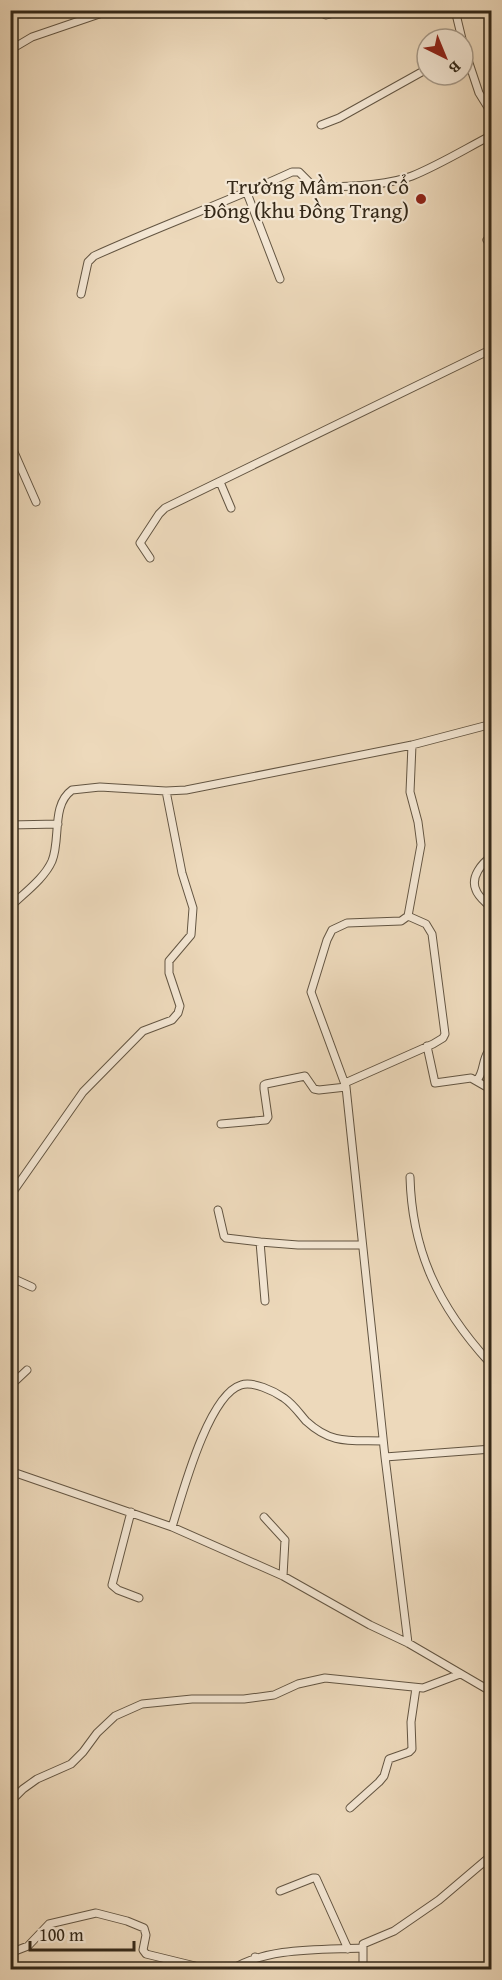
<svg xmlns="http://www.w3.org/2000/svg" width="502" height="1980" viewBox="0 0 502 1980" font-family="'Gentium Book Plus',serif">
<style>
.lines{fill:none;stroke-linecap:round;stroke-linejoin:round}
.minor-casing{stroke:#635542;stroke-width:9}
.minor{stroke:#f3e6d3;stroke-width:7}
.poi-dot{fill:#8f2418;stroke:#f3e6d3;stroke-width:2}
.labels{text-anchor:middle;stroke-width:4.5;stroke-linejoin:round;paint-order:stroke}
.poi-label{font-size:21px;fill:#352919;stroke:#f3e6d3;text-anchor:end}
</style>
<rect width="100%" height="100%" fill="#edd9bb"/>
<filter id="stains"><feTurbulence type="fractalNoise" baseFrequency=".00333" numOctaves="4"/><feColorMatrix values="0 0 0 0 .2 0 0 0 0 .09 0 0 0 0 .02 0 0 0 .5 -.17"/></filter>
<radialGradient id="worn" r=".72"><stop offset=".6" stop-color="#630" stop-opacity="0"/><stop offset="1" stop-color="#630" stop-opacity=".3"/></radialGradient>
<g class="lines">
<!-- minor casing -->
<g class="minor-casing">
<path id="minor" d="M316,10l10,5 20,-5
M455,10l7,29
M463,45l16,48 13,21
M10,50l22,-13 79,-27
M321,125l18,-7 88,-49
M247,193l33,86
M492,236l-5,4 5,8
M81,294l7,-32 6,-6c66,-30 133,-54 198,-84h7l13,13 6,2c28,0 68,-1 94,-11 27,-11 53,-27 80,-41
M10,443l26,59
M220,482l11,26
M150,558l-10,-15 19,-29 6,-6 327,-159
M10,825l48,-1
M492,856c-10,7 -22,21 -16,34 2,7 11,13 16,19
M10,907c14,-14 34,-28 42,-46 9,-22 -1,-56 20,-71l28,-3 66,4 20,-1 226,-45 80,-21
M427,1046l8,37 36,-5 21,12
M477,1080c7,-7 5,-19 11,-28
M345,1083l88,-39 10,-6 2,-4 -13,-100 -6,-10 -18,-8
M221,1124l45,-4 2,-3 -4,-28v-4l2,-1 39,-8 9,13 5,1 27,-3
M410,1177c2,75 29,130 79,185l3,7
M10,1196l73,-104 60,-61 29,-11 6,-7 2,-7 -11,-33v-12l22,-26 2,-27 -11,-35 -16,-82
M218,1210l6,26 2,2 34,4
M10,1277l22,10
M265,1301l-5,-59 38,3h64
M10,1386l17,-16
M385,1457l107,-8
M10,1471l162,56 111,49 87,49 38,18 84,49
M131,1512l-19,73 6,5 21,8
M264,1517l21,23 -2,36
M172,1527c10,-32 36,-132 69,-142 12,-4 33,6 43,13 9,6 15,15 22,23 26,24 44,19 77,20
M408,1643l-23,-186 -39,-370 -35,-95 16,-52 5,-10 15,-7 54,-2 7,-5 13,-71 -3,-23 -8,-30 2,-47
M489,1792l3,9
M10,1802l13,-13 14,-10 34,-15 12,-12 14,-19 18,-17 27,-12 50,-5h52l30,-4 24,-11 27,-6 98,10 37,-14
M350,1808l29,-26 5,-6 5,-17 20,-7 3,-3 -1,-27 5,-34
M280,1891l33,-13h3l32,71
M10,1953l18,-7 21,-22 47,-11 31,8 17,7 2,7 -3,15 3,4 49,12 -1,4
M255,1957l1,13
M231,1970c35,-23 90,-20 131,-22
M363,1970v-26l31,-13 45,-31 53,-45"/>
</g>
<!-- minor -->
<use href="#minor" class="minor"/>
</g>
<!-- markers -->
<circle class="poi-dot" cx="421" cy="199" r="6"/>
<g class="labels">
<!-- poi labels -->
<g class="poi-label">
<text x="409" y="194">Trường Mầm non Cổ<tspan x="409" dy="24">Đông (khu Đồng Trạng)</tspan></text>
</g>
</g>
<!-- margin -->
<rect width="502" height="1980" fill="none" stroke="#edd9bb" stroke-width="36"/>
<rect x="12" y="12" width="478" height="1956" fill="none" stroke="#352919" stroke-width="3"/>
<rect x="18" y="18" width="466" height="1944" fill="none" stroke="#352919" stroke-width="1.5"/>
<!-- north arrow -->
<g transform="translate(445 57) rotate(137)"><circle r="28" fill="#f3e6d3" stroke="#a79a89" stroke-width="1.5"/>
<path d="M0-4.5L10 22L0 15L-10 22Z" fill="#8f2418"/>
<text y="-9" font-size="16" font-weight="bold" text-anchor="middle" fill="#352919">B</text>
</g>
<!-- scale -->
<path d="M30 1941v9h104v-9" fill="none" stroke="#352919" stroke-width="3"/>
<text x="39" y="1941" font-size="18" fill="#352919" stroke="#f3e6d3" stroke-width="4.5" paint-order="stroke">100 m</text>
<rect width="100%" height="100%" filter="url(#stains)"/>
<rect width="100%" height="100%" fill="url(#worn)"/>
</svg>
